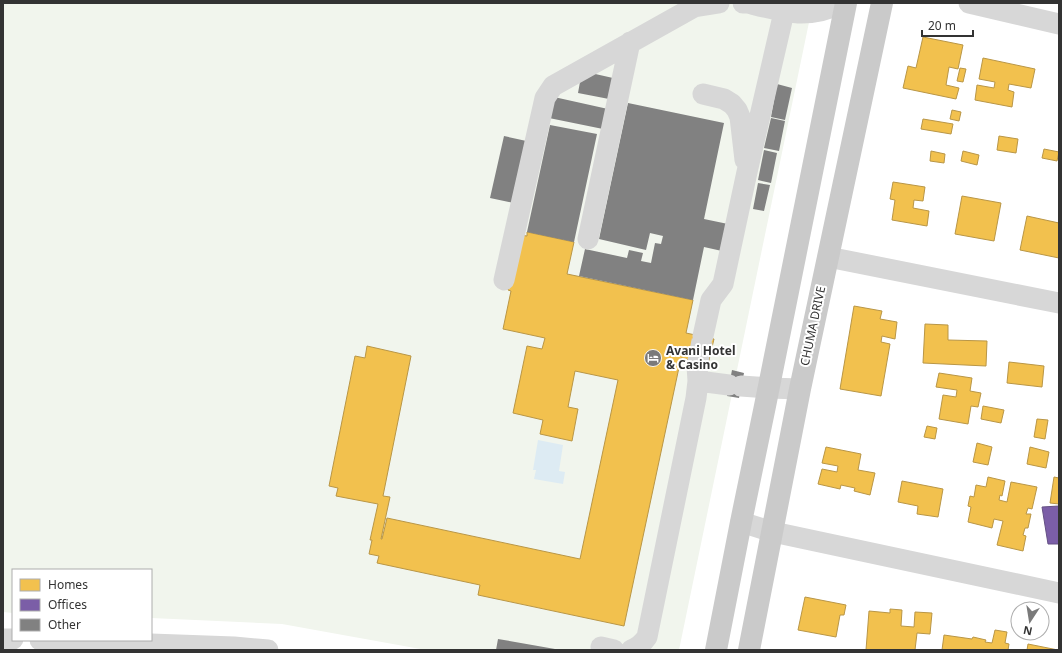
<svg xmlns="http://www.w3.org/2000/svg" width="1062" height="653" viewBox="0 0 1062 653" font-family="'Noto Sans',sans-serif">
<style>
.green{fill:#f1f5ed}
.water{fill:#ddebf3}
.homes{fill:#f2c14e;stroke:#b99646}
.offices{fill:#7b5ea7;stroke:#655184}
.building{fill:#818181}
.lines{fill:none;stroke-linecap:round;stroke-linejoin:round}
.minor-tunnel{stroke:#d6d6d6;stroke-width:21;stroke-dasharray:21 10;stroke-linecap:butt}
.minor{stroke:#d7d7d7;stroke-width:21}
.major{stroke:#cacaca;stroke-width:22}
.labels{text-anchor:middle;stroke-width:4;stroke-linejoin:round;paint-order:stroke}
.street-label{font-size:12px;fill:#333;stroke:#fff}
.poi-label{font-size:12px;font-weight:bold;fill:#333;stroke:#fff;text-anchor:start}
</style>
<rect width="100%" height="100%" fill="#fff"/>
<!-- green -->
<path class="green" d="M3,3h810l-134,647h-253l-144,-26 -131,-6v-48h-138v43l-10,-1z"/>
<!-- water -->
<path class="water" d="M538,440l25,5 -4,26 6,1 -2,12 -29,-5 2,-9h-3z"/>
<!-- homes -->
<path class="homes" d="M923,37l40,8 -5,24 -9,-2 -3,18 13,3 -3,11 -53,-11 5,-22 8,2z
M983,58l52,11 -4,19 -22,-4 -1,6 6,2 -2,15 -37,-7 2,-15 17,3 1,-6 -16,-3z
M960,68l6,1 -3,13 -6,-1z
M952,110l9,2 -2,9 -9,-2z
M923,119l30,5 -2,10 -30,-5z
M999,136l19,3 -2,14 -19,-3z
M1044,149l15,3 -2,9 -15,-3z
M931,151l14,3 -1,9 -14,-2z
M963,151l16,4 -2,10 -16,-4z
M893,182l32,5 -2,14 -9,-1 -1,8 16,3 -2,15 -35,-6 3,-20 -5,-1z
M962,196l39,7 -7,38 -39,-7z
M1027,216l32,7v35l-39,-8z
M527,232l47,10 -7,32 126,26 -7,33 28,6 -6,25 -27,-6 -57,268 -146,-31 2,-10 -103,-22 2,-7 -10,-2 3,-14h-2l8,-36 -42,-8 2,-8 -9,-2 26,-130 10,2 2,-12 44,10 -28,140 7,1 -9,42h1l5,-21 193,41 38,-179 -43,-9 -7,36 10,2 -6,32 -32,-7 3,-14 -30,-7 14,-67 15,3 3,-11 -42,-9 8,-38 -3,-1 11,-55 8,1z
M854,306l28,5 -2,8 17,3 -2,17 -13,-3 -1,6 9,2 -9,52 -41,-7z
M925,324l23,1v15l39,1 -1,25 -63,-3z
M1009,362l35,4 -2,21 -35,-4z
M939,373l33,5 -2,13 11,2 -3,14 -7,-1 -3,18 -29,-5 4,-24 13,2 1,-7 -21,-3z
M983,406l21,4 -3,13 -20,-4z
M1037,419l11,1 -3,19 -11,-2z
M927,426l10,2 -2,11 -11,-2z
M977,443l15,4 -4,18 -15,-3z
M826,447l35,7 -3,16 17,3 -5,22 -16,-4 1,-3 -14,-3 -1,4 -22,-5 4,-15 15,3 1,-6 -16,-3z
M1030,447l19,5 -3,16 -19,-4z
M988,477l17,4 -3,15 -2,-1 -1,5 8,2 4,-20 26,5 -5,22 -4,-1 -2,6h5l-3,14h-3l-2,7 3,1 -3,15 -26,-6 6,-24 -9,-2 -2,9 -24,-6 3,-15 -3,-1 2,-10 4,1 2,-12 10,2z
M1054,477l5,1v26l-9,-1z
M902,481l41,8 -5,28 -21,-3 1,-8 -20,-4z
M805,597l41,8 -2,10h-4l-4,22 -38,-7z
M890,609l12,1 -1,16 13,1 1,-15 17,1 -2,21 -13,-1 -2,17h-49l3,-39 21,2z
M995,630l12,2 -2,11 4,1 -1,6h-66l2,-15 28,4 1,-2 13,3 -1,2 7,1z
M1028,644l30,6h-31z"/>
<!-- offices -->
<path class="offices" d="M1059,506v38h-11l-6,-37z"/>
<!-- building -->
<path class="building" d="M582,71l31,7 -4,21 -31,-6z
M777,84l15,4 -7,32 -14,-3z
M554,97l54,12 -5,20 -54,-11z
M628,103l96,20 -20,96 24,5 -6,27 -18,-4 -11,53 -114,-24 6,-27 42,9 2,-8 14,3 -2,8 10,2 4,-20 6,1 2,-8 -13,-3 -4,17 -47,-11z
M771,118l14,3 -6,30 -15,-3z
M550,125l47,9 -23,108 -47,-10z
M504,136l27,6 -13,62 -28,-6z
M764,150l13,3 -6,30 -13,-3z
M758,183l12,2 -6,26 -11,-2z
M732,370l12,3 -5,25 -12,-2z
M498,639l57,10v1h-59z"/>
<g class="lines">
<!-- minor-tunnel -->
<path class="minor-tunnel" d="M698,361l5,-25"/>
<!-- minor -->
<path class="minor" d="M743,3h5c35,9 60,17 94,0
M969,3l90,21
M703,94l21,5 8,5 5,6 3,7 5,43
M588,239l42,-197
M828,257l231,46
M504,280l41,-182 8,-12 141,-79 25,-4
M703,336l8,-36 12,-16 24,-112 37,-160
M698,381l31,4
M741,386l28,2 31,1
M741,522l32,10 286,61
M3,639h10
M40,640l194,7 34,3
M601,647l13,3
M631,650c8,-3 12,-7 16,-13l49,-239 2,-17 -1,-15 1,-5"/>
<!-- major -->
<path class="major" d="M716,650l25,-128 24,-116 81,-403
M749,650l51,-261 82,-386"/>
</g>
<!-- icons -->
<defs>
<g id="hotel-disc" transform="scale(0.9)"><circle r="9.5" fill="#7a7a7a" stroke="#fff"/><path d="M-6-4.5h1.5V1H6V5H4.5V3h-9V5H-6ZM-4 0a1.8 1.8 0 1 1 3.6 0ZM.5 0V-2.5h3Q6-2.5 6 0Z" fill="#fff"/></g>
</defs>
<g fill-rule="evenodd">
<use href="#hotel-disc" x="653" y="358"/>
</g>
<g class="labels">
<!-- street labels -->
<g class="street-label">
<text transform="translate(813 326) rotate(-78)" y="4">CHUMA DRIVE</text>
</g>
<!-- poi labels -->
<g class="poi-label">
<text x="666" y="355">Avani Hotel<tspan x="666" dy="14">&amp; Casino</tspan></text>
</g>
</g>
<!-- border -->
<rect width="1062" height="653" fill="none" stroke="#333333" stroke-width="8"/>
<!-- legend -->
<rect x="12" y="569" width="140" height="72" fill="#ffffff" stroke="#adadad"/>
<rect x="20" y="579" width="20" height="12" fill="#f2c14e" stroke="#adadad"/>
<text x="48" y="589" font-size="12" fill="#333333">Homes</text>
<rect x="20" y="599" width="20" height="12" fill="#7b5ea7" stroke="#adadad"/>
<text x="48" y="609" font-size="12" fill="#333333">Offices</text>
<rect x="20" y="619" width="20" height="12" fill="#818181" stroke="#adadad"/>
<text x="48" y="629" font-size="12" fill="#333333">Other</text>
<!-- north arrow -->
<g transform="translate(1030 621) rotate(192)"><circle r="19" fill="#ffffff" stroke="#adadad"/>
<path d="M0-3L7 15L0 10L-7 15Z" fill="#7a7a7a"/>
<text y="-6" font-size="11" font-weight="bold" text-anchor="middle" fill="#333333">N</text>
</g>
<!-- scale -->
<path d="M922 30v6h51v-6" fill="none" stroke="#333333" stroke-width="2"/>
<text x="928" y="30" font-size="12" fill="#333333" stroke="#ffffff" stroke-width="3" paint-order="stroke">20 m</text>
</svg>
